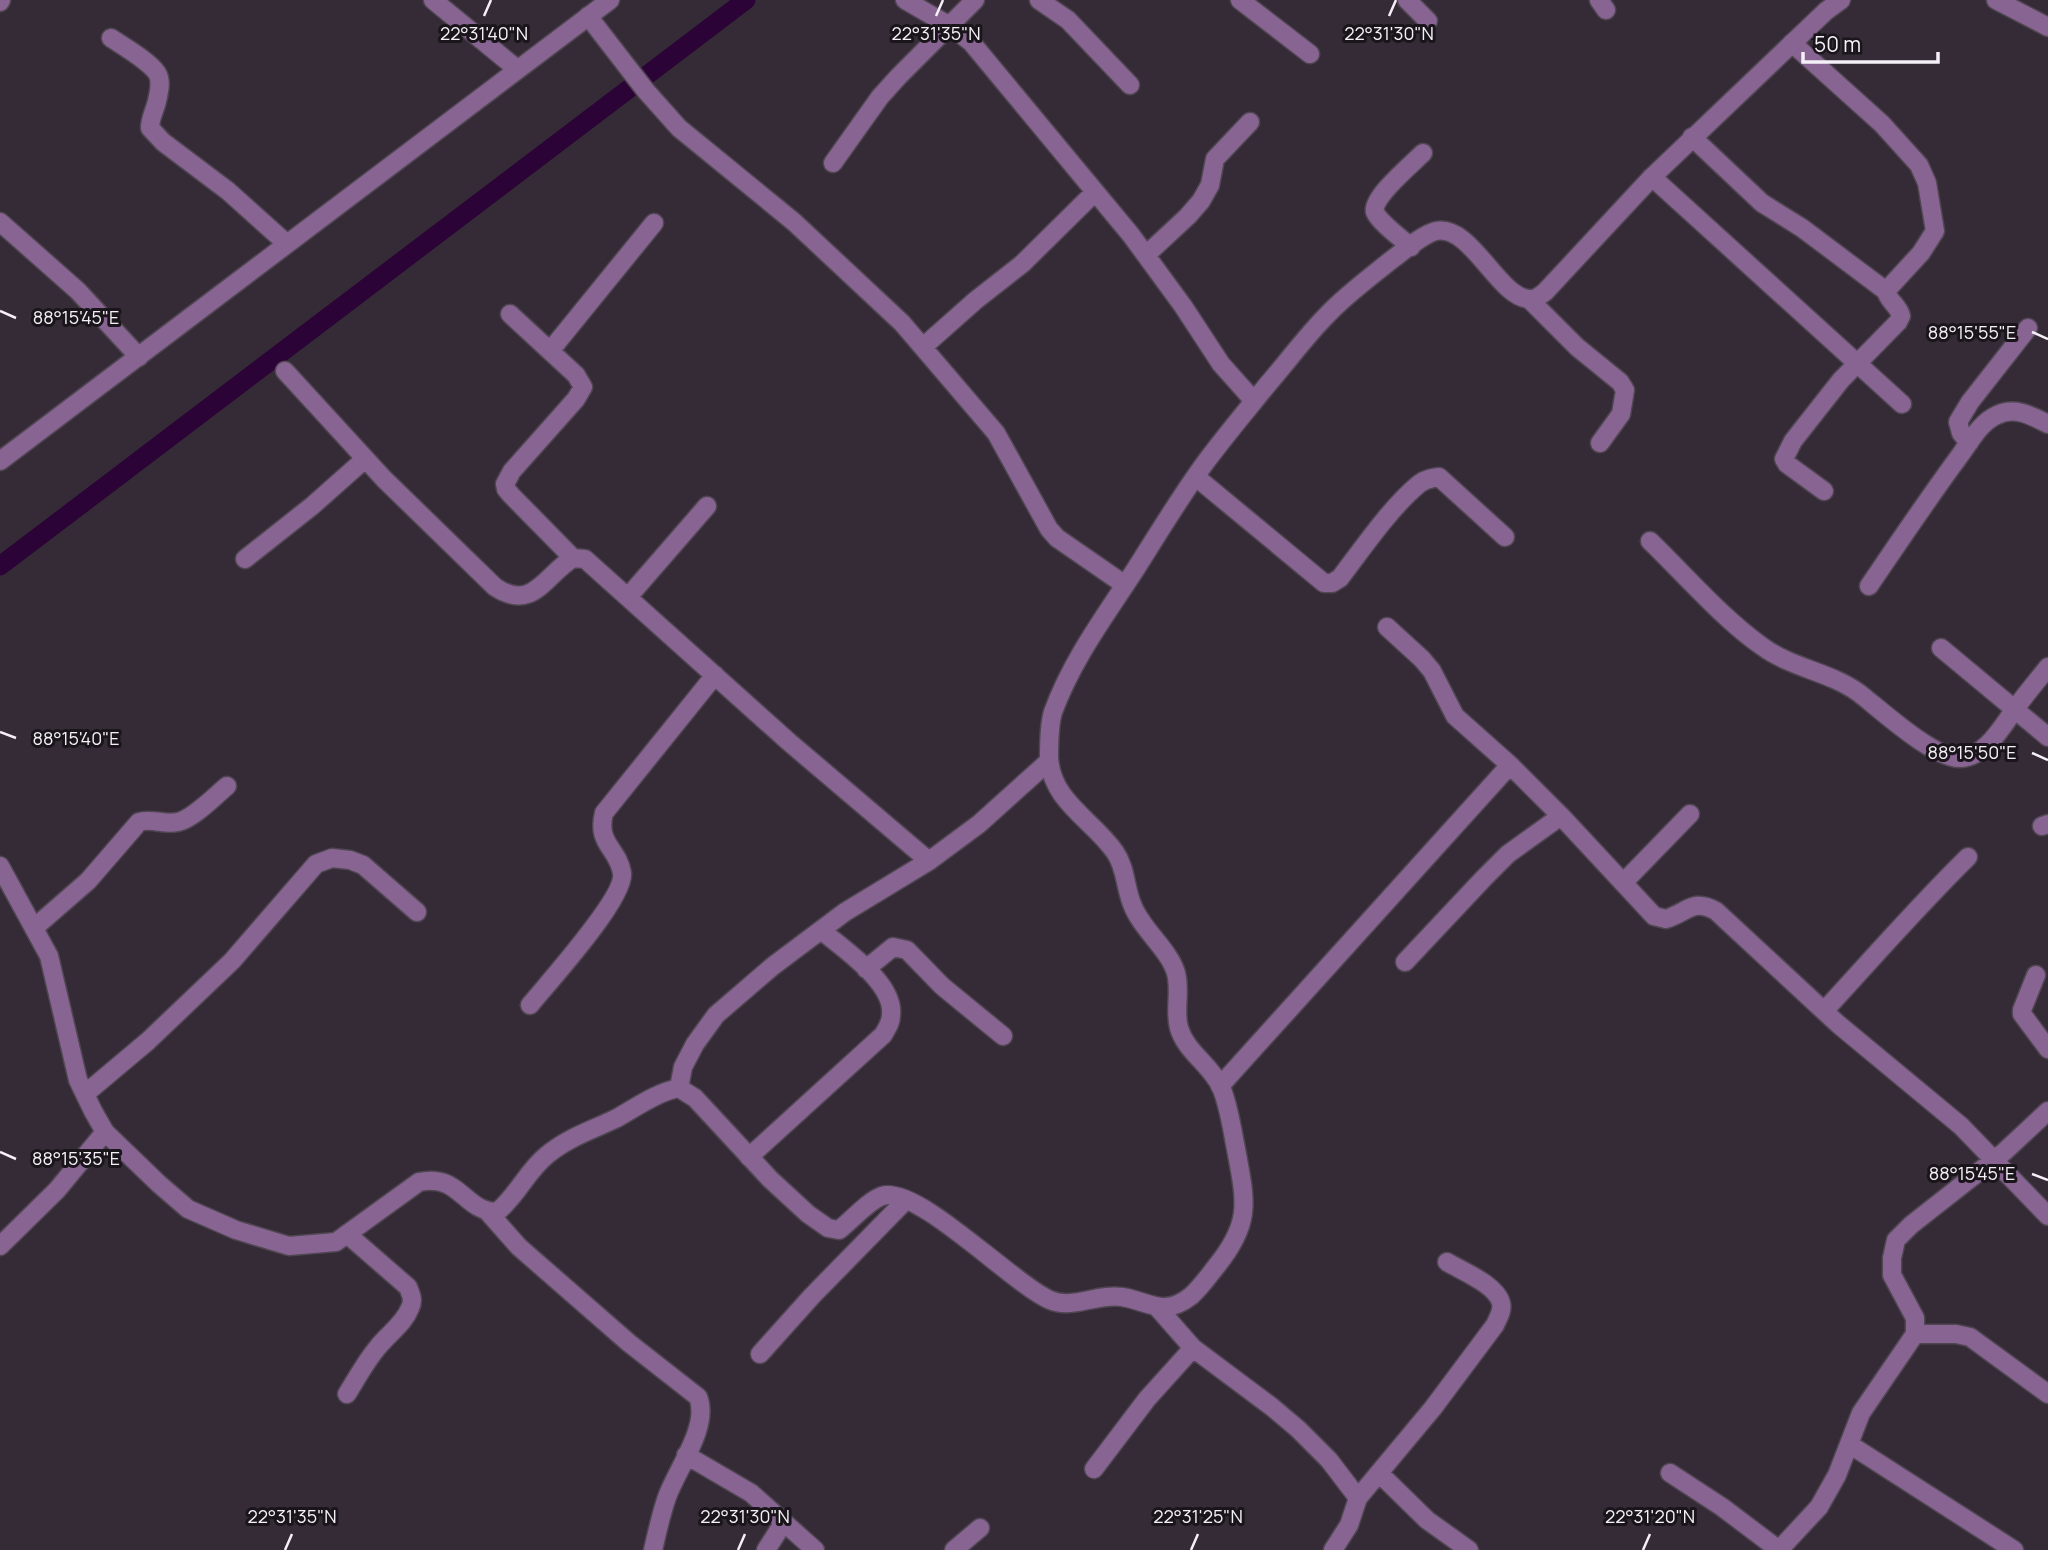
<svg xmlns="http://www.w3.org/2000/svg" width="2048" height="1550" viewBox="0 0 2048 1550" font-family="Manrope,sans-serif">
<style>
.lines{fill:none;stroke-linecap:round;stroke-linejoin:round}
.canal{stroke:#2c0336;stroke-width:19}
.minor-casing{stroke:#4f4652;stroke-width:21}
.tertiary-casing{stroke:#4f4652;stroke-width:21}
.minor{stroke:#886492;stroke-width:18}
.tertiary{stroke:#886492;stroke-width:18}
.ticks{fill:none;stroke:#f5eff7;stroke-width:2.5}
.ticks-label{font-size:18px;text-anchor:middle;fill:#f5eff7;stroke:#1a151b;stroke-width:6;stroke-linejoin:round;paint-order:stroke}
</style>
<rect width="100%" height="100%" fill="#342b37"/>
<g class="lines">
<!-- canal -->
<path class="canal" d="M0,566l746,-566"/>
<!-- minor casing -->
<g class="minor-casing">
<path id="minor" d="M433,0l84,69
M905,0l45,26 21,16 160,193 52,71 38,58 33,37
M1039,0l29,20 62,65
M1240,0l70,54
M1407,0l21,21
M1599,0l7,10
M0,2l1,-2
M588,16l58,75 33,37 115,94 108,101 94,110 53,96 8,9 68,47
M111,38c12,8 38,23 46,35 5,8 2,19 0,28 -2,9 -7,17 -7,27l13,14 65,49 58,52
M1792,43l90,81 37,41 8,18 8,48 -14,22 -35,38c2,10 13,15 15,25l-3,6 -57,58 -48,61 -9,18 3,5 37,27
M1692,137l70,66 40,25 84,63
M833,163l47,-66 19,-21 76,-76
M1652,177l250,227
M0,222l78,69 61,66
M1411,247c-9,-8 -32,-25 -36,-35 -5,-13 38,-49 48,-59
M1146,255l42,-39 13,-15 9,-16 5,-26 35,-37
M1530,300l47,47 43,35 5,8 -4,24 -21,29
M510,314l66,61 7,12 -7,12 -64,72 -7,13 1,5 5,6 62,63
M923,347l53,-47 46,-36 73,-72
M550,351l104,-128
M285,371l99,108 111,108c38,25 49,-11 78,-29l12,1 204,183 140,119
M1969,443l-8,-10 -3,-11 12,-20 58,-74
M1196,477l128,106h8l8,-5c23,-30 50,-70 79,-94 6,-5 13,-6 20,-7l66,60
M1650,541c35,34 73,78 113,106 29,21 67,25 96,46 22,17 76,67 102,65 25,-2 41,-31 54,-49 10,-14 22,-28 33,-42
M245,559l67,-53 53,-47
M1869,586c30,-44 60,-89 92,-132 10,-14 20,-32 36,-39 18,-9 35,1 51,9
M628,597l79,-91
M1387,627l35,32 10,12 23,45 55,49
M1941,648l107,89
M2042,826l6,-2
M1623,883l67,-69
M34,928l54,-47 51,-59c13,-4 25,3 39,0 15,-3 37,-26 49,-36
M1405,962l79,-84 24,-24 53,-38
M866,969l27,-22 14,3 35,36 61,50
M2036,975l-14,35v4l26,35
M530,1005c18,-22 96,-108 92,-132 -4,-25 -26,-29 -18,-60l111,-138
M1824,1011c48,-52 94,-105 144,-154
M1220,1086l290,-321 51,51 93,100 12,3c22,-7 27,-21 50,-8l122,113 123,102 87,90
M679,1088l4,-21 12,-23 21,-29 57,-49 72,-54 84,-51 50,-37 70,-63
M85,1094l63,-53 84,-80 84,-97 16,-6 18,2 13,5 54,47
M749,1157l134,-122c4,-7 8,-12 8,-20 4,-32 -48,-66 -70,-85
M488,1212l31,35 110,96 69,54c12,29 -21,72 -31,100 -6,17 -10,36 -14,53
M347,1234l61,53c3,8 6,13 2,21 -6,16 -22,26 -32,39 -12,14 -21,31 -31,47
M0,1246l57,-56 48,-58
M1157,1307l36,41 79,59 26,22 31,31 29,38 -9,27 -16,25
M1915,1334h41l14,3 78,57
M760,1354l52,-58 94,-96
M1849,1444l165,106
M686,1455l65,38 64,57
M1094,1469l53,-70 46,-51
M1379,1473l48,47 42,30
M1670,1473l52,34 57,43 40,-43 18,-32 24,-62 54,-79v-16l-23,-43v-17l4,-18 15,-15 93,-73 44,-41
M1358,1498l75,-90 62,-83c3,-7 8,-14 6,-22 -4,-18 -39,-32 -54,-41
M766,1550l18,-28
M954,1550l26,-22"/>
</g>
<!-- tertiary casing -->
<g class="tertiary-casing">
<path id="tertiary" d="M1996,0l52,27
M0,461l610,-461
M0,866l49,90 29,124 15,31 12,21 54,52 29,25 48,21 53,16 47,-4 83,-60c41,-9 44,29 78,30 20,-16 30,-41 50,-57 20,-17 45,-25 68,-36 20,-11 42,-27 64,-31l16,10 75,81 38,35 20,14 11,2c12,-9 29,-29 43,-34 34,-12 132,89 168,104 23,10 48,-7 72,-3 27,4 41,21 69,-1 9,-8 17,-19 24,-28 37,-45 31,-65 21,-119 -4,-20 -7,-43 -15,-62 -11,-23 -35,-35 -42,-59 -5,-18 2,-36 -3,-55 -7,-24 -35,-44 -44,-69 -7,-17 -6,-36 -17,-52 -23,-33 -63,-50 -66,-94 0,-15 0,-33 4,-46 19,-52 52,-96 82,-142 23,-36 45,-73 70,-107 20,-27 42,-53 63,-79 20,-23 38,-48 60,-70 18,-19 41,-36 62,-53 11,-8 33,-27 46,-30 35,-7 62,66 93,68 7,1 10,-3 16,-7l107,-115 174,-166 15,-11"/>
</g>
<!-- minor -->
<use href="#minor" class="minor"/>
<!-- tertiary -->
<use href="#tertiary" class="tertiary"/>
</g>
<!-- ticks -->
<path class="ticks" d="M484,16l7,-16M936,16l7,-16M1389,16l7,-16M0,311l16,7M2032,332l16,7M0,732l16,6M2032,753l16,7M0,1152l16,7M2032,1174l16,6M285,1550l7,-16M738,1550l7,-16M1191,1550l7,-16M1643,1550l7,-16"/>
<g class="ticks-label">
<text x="484" y="40">22°31'40"N</text>
<text x="936" y="40">22°31'35"N</text>
<text x="1389" y="40">22°31'30"N</text>
<text x="76" y="324">88°15'45"E</text>
<text x="1972" y="339">88°15'55"E</text>
<text x="76" y="745">88°15'40"E</text>
<text x="1972" y="759">88°15'50"E</text>
<text x="76" y="1165">88°15'35"E</text>
<text x="1972" y="1180">88°15'45"E</text>
<text x="292" y="1523">22°31'35"N</text>
<text x="745" y="1523">22°31'30"N</text>
<text x="1198" y="1523">22°31'25"N</text>
<text x="1650" y="1523">22°31'20"N</text>
</g>
<!-- scale -->
<path d="M1803 52v10h135v-10" fill="none" stroke="#f5eff7" stroke-width="3.5"/>
<text x="1814" y="52" font-size="21" fill="#f5eff7" stroke="#1a151b" stroke-width="5" paint-order="stroke">50 m</text>
</svg>
